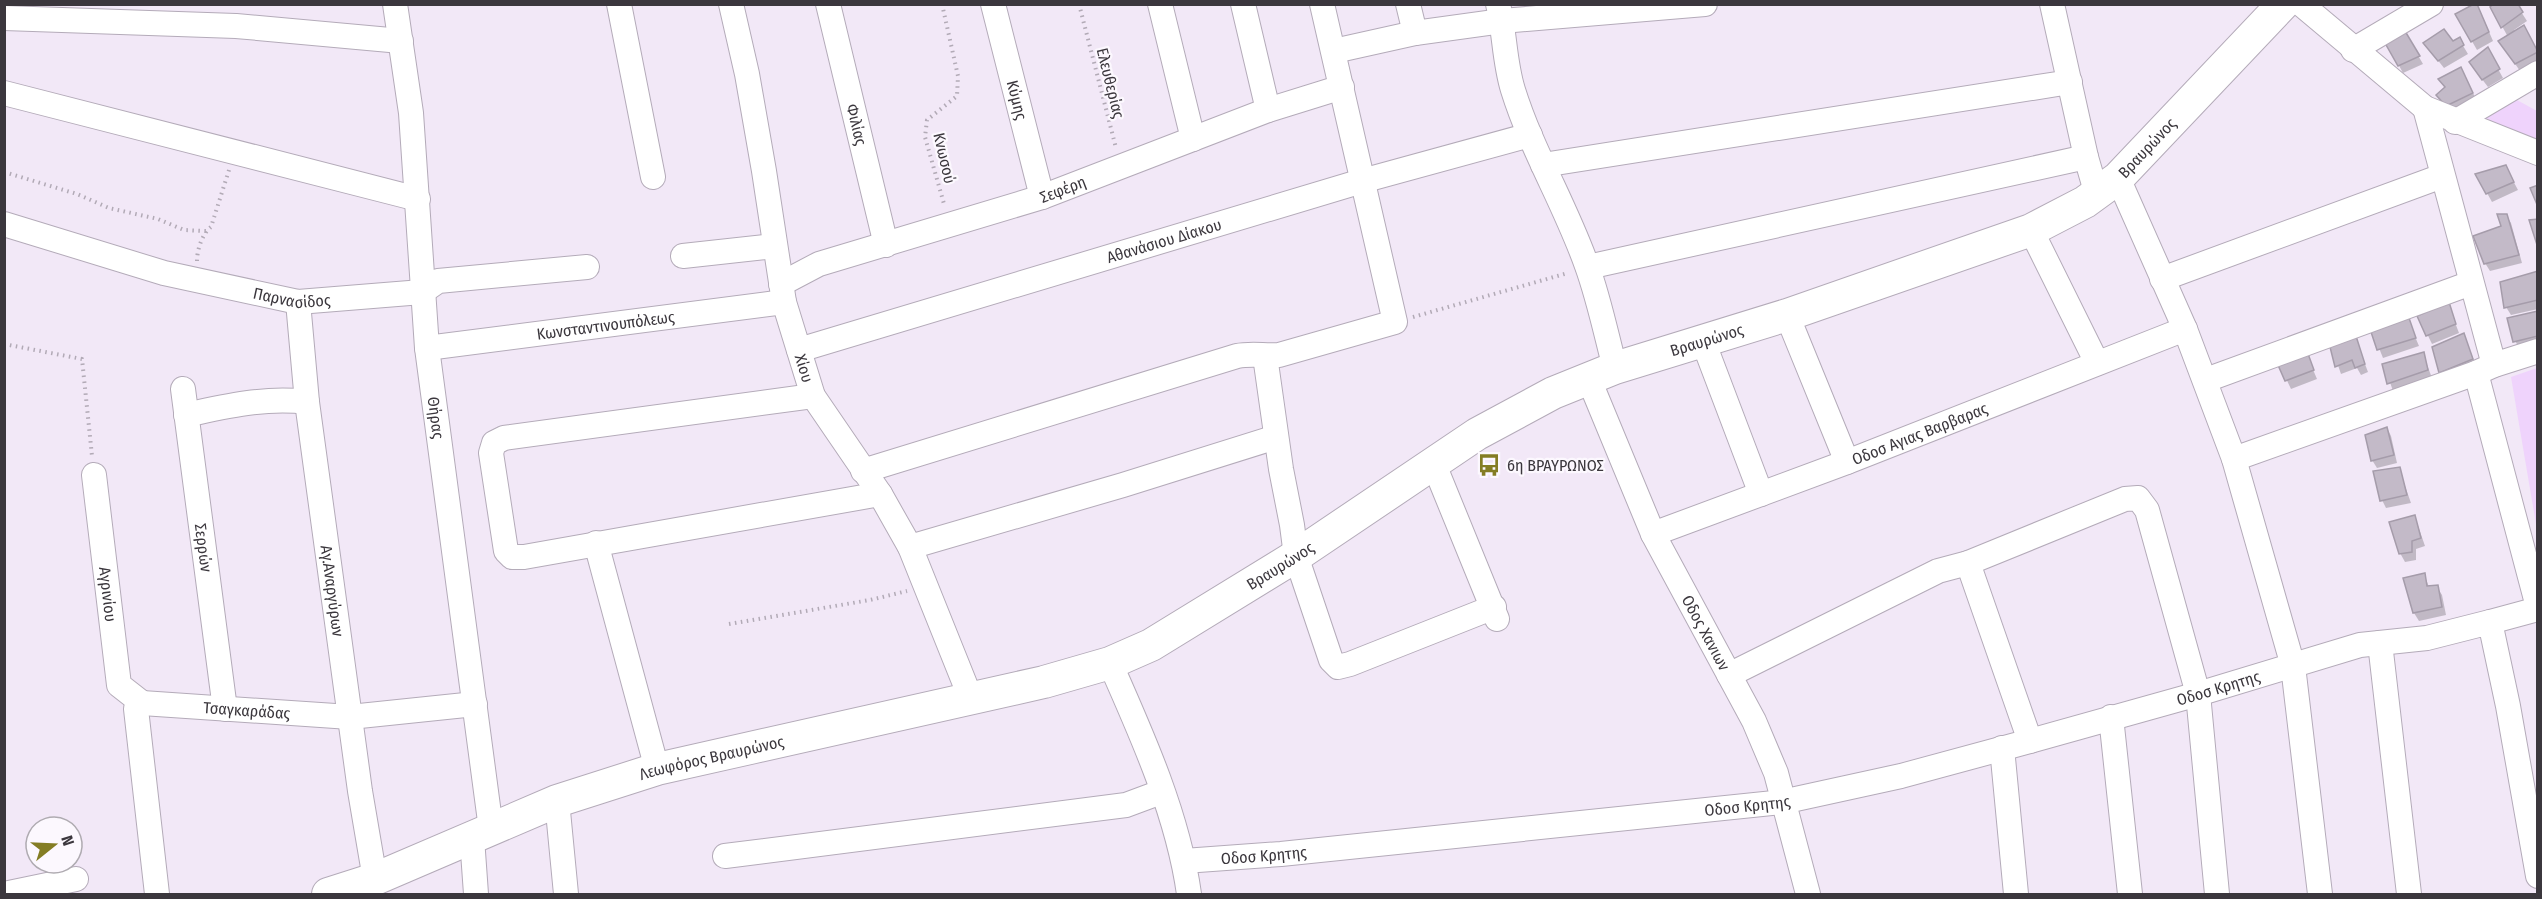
<svg xmlns="http://www.w3.org/2000/svg" width="2542" height="899" viewBox="0 0 2542 899" font-family="'Fira Sans Condensed',sans-serif">
<style>
.green{fill:#efd3fc}
.shadow{fill:#0003}
.building{fill:#c3bac8;stroke:#a59caa;stroke-width:1.5}
.lines{fill:none;stroke-linecap:round;stroke-linejoin:round}
.minor-casing{stroke:#b4abb9;stroke-width:26}
.major-casing{stroke:#b4abb9;stroke-width:34}
.path{stroke:#b2aab6;stroke-width:4;stroke-dasharray:1.5 4.5;stroke-linecap:butt}
.minor{stroke:#fff;stroke-width:24}
.major{stroke:#fff;stroke-width:32}
.labels{text-anchor:middle;stroke-width:4.5;stroke-linejoin:round;paint-order:stroke}
.street-label{font-size:16px;fill:#3b373d;stroke:#fcf8fe}
.poi-label{font-size:16px;fill:#3b373d;stroke:#fcf8fe;text-anchor:start}
</style>
<rect width="100%" height="100%" fill="#f2e8f7"/>
<!-- green -->
<path class="green" d="M2517,100l20,11v32l-56,-24z
M2537,368h1l-1,162 -26,-153z"/>
<!-- shadow -->
<path class="shadow" d="M2516,4l11,17 -13,9 1,2 8,-5 15,26v9l-18,9 -15,-22 3,-12 -16,-29z
M2481,13l12,28 -16,9 -20,-35z
M2405,33l18,31 -20,9 -16,-30z
M2459,39l9,15 -24,14 -19,-24 28,-2z
M2487,49l16,29 -15,9 -13,-17z
M2465,77l12,24 -25,13 -14,-19z
M2477,175h33l8,15 -26,12z
M2506,215l5,8 11,40 -32,8 -5,-8 18,-36z
M2538,273v36l-27,6 -5,-8z
M2448,304l11,29 -27,11 -13,-27z
M2538,313v32l-18,4 -5,-8z
M2408,320l11,26 -36,12 -10,-25z
M2463,335l14,32 -32,13 -4,-8z
M2355,338l13,34 -7,3 -4,-7 -16,6 -9,-26z
M2306,353l11,26 -26,10 -11,-23z
M2423,354l9,24 -39,13 -9,-26z
M2387,428l4,8 6,27 -20,5 -5,-8z
M2399,469l12,34 -25,5 -4,-8z
M2415,517l10,29 -9,3v11l-11,2 -5,-9z
M2424,574l5,13h8l5,8 4,20 -27,6 -5,-8z"/>
<!-- building -->
<path class="building" d="M2474,4h3l12,28 -18,10 -16,-28z
M2493,4h25l5,8 -22,16 -11,-21z
M2524,25l14,27 -23,12 -17,-23z
M2444,29l9,12 7,-4 4,8 -26,16 -15,-18z
M2405,31l15,25 -22,10 -13,-23z
M2488,47l12,22 -18,11 -13,-18z
M2461,67l12,26 -27,13 -10,-11 9,-8 -7,-8z
M2506,165l8,17 -28,12 -11,-20z
M2538,185v22l-8,-19z
M2497,214h10l12,41 -35,9 -11,-28 28,-10z
M2538,219v29l-9,-28z
M2538,271v29l-34,8 -4,-26z
M2449,302l7,22 -30,12 -9,-20z
M2538,311v25l-25,6 -6,-24z
M2409,318l7,20 -39,12 -6,-18z
M2464,333l9,26 -34,14 -7,-26z
M2356,336l9,28 -10,4 -3,-8 -17,7 -5,-20z
M2307,351l7,19 -29,11 -7,-16z
M2424,352l4,18 -41,14 -5,-20z
M2387,427l7,28 -23,6 -6,-26z
M2400,467l7,28 -27,6 -7,-30z
M2415,515l6,23 -9,3v11l-13,2 -10,-32z
M2425,573l2,13 11,-1 4,22 -29,6 -10,-35z"/>
<g class="lines">
<!-- minor casing -->
<g class="minor-casing">
<g id="minor">
<path id="s1" d="M395,4l16,109 16,235 64,481"/>
<path d="M619,4l34,173"/>
<path id="s2" d="M731,4l16,70 17,97 20,131 29,94 67,98 30,53 61,152"/>
<path id="s3" d="M828,4l58,241"/>
<path id="s4" d="M993,4l49,193"/>
<path d="M1160,4l33,135"/>
<path d="M1243,4l25,106"/>
<path d="M1408,4l7,29"/>
<path d="M1498,4c7,29 6,57 15,86 19,61 53,116 74,176 12,33 19,68 28,102"/>
<path d="M2052,4l34,153 11,38"/>
<path d="M2301,4l124,104 113,45"/>
<path d="M4,18l232,8 165,15"/>
<path d="M2353,50l78,-46"/>
<path d="M1334,51l81,-18 87,-12 203,-17"/>
<path d="M4,93l414,106"/>
<path d="M2425,108l69,257"/>
<path d="M2455,122l83,-49"/>
<path d="M1543,165l527,-83"/>
<path d="M2118,178l67,151 49,130 59,207 27,228"/>
<path id="s5" d="M4,224l160,49 134,29 124,-10 16,-11 149,-14"/>
<path d="M2031,230l66,133"/>
<path d="M683,256l92,-10"/>
<path d="M1588,267l498,-110"/>
<path d="M2162,279l280,-103"/>
<path id="s6" d="M781,284l38,-20 223,-67 226,-87 74,-23"/>
<path id="s7" d="M298,302l9,100 53,389 15,88"/>
<path d="M1787,315l60,147"/>
<path d="M1703,341l58,153"/>
<path id="s8" d="M427,348l357,-46"/>
<path id="s9" d="M799,350l563,-169 168,-46"/>
<path d="M1265,356l16,113 11,56 4,31 35,104 7,7 12,-3 144,-57"/>
<path d="M2476,373l62,234"/>
<path id="s10" d="M1588,377l65,157 101,187 22,52 32,121"/>
<path d="M2206,380l265,-97"/>
<path id="s11" d="M183,389l42,320"/>
<path d="M813,396l-309,42 -10,5 -3,10 15,98 6,6h12l356,-63"/>
<path d="M186,415c40,-9 79,-18 121,-13"/>
<path d="M2234,459l242,-86 18,-8 44,-14"/>
<path d="M1433,462l64,157"/>
<path d="M863,471l374,-115c14,-3 28,0 42,-1l116,-33 -73,-318"/>
<path id="s12" d="M94,475l25,210 23,18"/>
<path id="s13" d="M1653,534l194,-72 338,-133"/>
<path d="M596,543l61,226"/>
<path d="M910,547l213,-62 153,-48"/>
<path d="M1968,563l62,178"/>
<path d="M2490,622l48,-13"/>
<path d="M2380,643l29,251"/>
<path d="M1110,663c32,72 68,152 79,231"/>
<path d="M1729,675l209,-104 30,-8 157,-64 13,-1 9,12 51,184 19,200"/>
<path id="s14" d="M142,703l208,14 125,-13"/>
<path d="M142,703l-6,6 21,185"/>
<path d="M2111,717l19,177"/>
<path d="M2002,748l14,146"/>
<path d="M557,801l9,93"/>
<path d="M472,838l4,56"/>
<path d="M725,856l401,-51 35,-13"/>
<path id="s15" d="M1184,861l97,-7 501,-52 119,-26 129,-35 168,-47 162,-49 67,-7 63,-16 18,84 30,170"/>
<path d="M4,894l72,-15"/>
</g>
</g>
<!-- major casing -->
<g class="major-casing">
<g id="major">
<path id="s16" d="M328,894l47,-15 182,-78 100,-32 387,-87 66,-19 41,-18 145,-89 181,-122 76,-41 62,-25 172,-53 244,-85 54,-28 33,-24 165,-174"/>
</g>
</g>
<!-- path -->
<path class="path" d="M942,4l16,72 -1,20 -30,24 -2,17 19,67
M1079,4l37,144
M4,172l73,22 32,14 49,11 26,11 22,1
M197,261c0,-11 5,-27 14,-34l18,-57
M1413,317l155,-44
M4,344l78,15 10,97
M729,624l141,-24 37,-9"/>
<!-- minor -->
<use href="#minor" class="minor"/>
<!-- major -->
<use href="#major" class="major"/>
</g>
<!-- icons -->
<defs>
<g id="bus-bare" transform="scale(1.8)"><path d="M-5-6H5V4H4V6H2V4H-2V6H-4V4H-5ZM-3.5-4V0h7V-4ZM-3.5 1.2v1.5H-2V1.2ZM2 1.2v1.5H3.5V1.2Z" fill="#847d24" stroke="#fcf8fe" stroke-width="2.5" paint-order="stroke"/></g>
</defs>
<g fill-rule="evenodd">
<use href="#bus-bare" x="1489" y="465"/>
</g>
<g class="labels">
<!-- street labels -->
<g class="street-label">
<text transform="translate(1111 83) rotate(76)" y="6">Ελευθερίας</text>
<text dy="6" stroke="none"><textPath href="#s4" startOffset="99">Κύμης</textPath></text>
<text dy="6" stroke="none"><textPath href="#s3" startOffset="124">Φιλίας</textPath></text>
<text dy="6" stroke="none"><textPath href="#s16" startOffset="1986">Βραυρώνος</textPath></text>
<text transform="translate(945 158) rotate(77)" y="6">Κνωσού</text>
<text dy="6" stroke="none"><textPath href="#s6" startOffset="298">Σεφέρη</textPath></text>
<text dy="6" stroke="none"><textPath href="#s9" startOffset="381">Αθανάσιου Δίακου</textPath></text>
<text dy="6" stroke="none"><textPath href="#s5" startOffset="298">Παρνασίδος</textPath></text>
<text dy="6" stroke="none"><textPath href="#s8" startOffset="180">Κωνσταντινουπόλεως</textPath></text>
<text dy="6" stroke="none"><textPath href="#s16" startOffset="1500">Βραυρώνος</textPath></text>
<text dy="6" stroke="none"><textPath href="#s2" startOffset="372">Χίου</textPath></text>
<text dy="6" stroke="none"><textPath href="#s1" startOffset="416">Θήρας</textPath></text>
<text dy="6" stroke="none"><textPath href="#s13" startOffset="285">Οδοσ Αγιας Βαρβαρας</textPath></text>
<text dy="6" stroke="none"><textPath href="#s11" startOffset="160">Σερρών</textPath></text>
<text dy="6" stroke="none"><textPath href="#s16" startOffset="1014">Βραυρώνος</textPath></text>
<text dy="6" stroke="none"><textPath href="#s7" startOffset="291">Αγ.Αναργύρων</textPath></text>
<text dy="6" stroke="none"><textPath href="#s12" startOffset="120">Αγρινίου</textPath></text>
<text dy="6" stroke="none"><textPath href="#s10" startOffset="282">Οδος Χανιων</textPath></text>
<text dy="6" stroke="none"><textPath href="#s15" startOffset="1052">Οδοσ Κρητης</textPath></text>
<text dy="6" stroke="none"><textPath href="#s14" startOffset="105">Τσαγκαράδας</textPath></text>
<text dy="6" stroke="none"><textPath href="#s16" startOffset="408">Λεωφόρος Βραυρώνος</textPath></text>
<text dy="6" stroke="none"><textPath href="#s15" startOffset="566">Οδοσ Κρητης</textPath></text>
<text dy="6" stroke="none"><textPath href="#s15" startOffset="80">Οδοσ Κρητης</textPath></text>
</g>
<!-- poi labels -->
<g class="poi-label">
<text x="1507" y="471">6η ΒΡΑΥΡΩΝΟΣ</text>
</g>
</g>
<!-- border -->
<rect width="2542" height="899" fill="none" stroke="#3b373d" stroke-width="12"/>
<!-- north arrow -->
<g transform="translate(54 845) rotate(72)"><circle r="28" fill="#fcf8fe" stroke="#afabb1" stroke-width="1.5"/>
<path d="M0-4.5L10 22L0 15L-10 22Z" fill="#847d24"/>
<text y="-9" font-size="16" font-weight="bold" text-anchor="middle" fill="#3b373d">N</text>
</g>
</svg>
